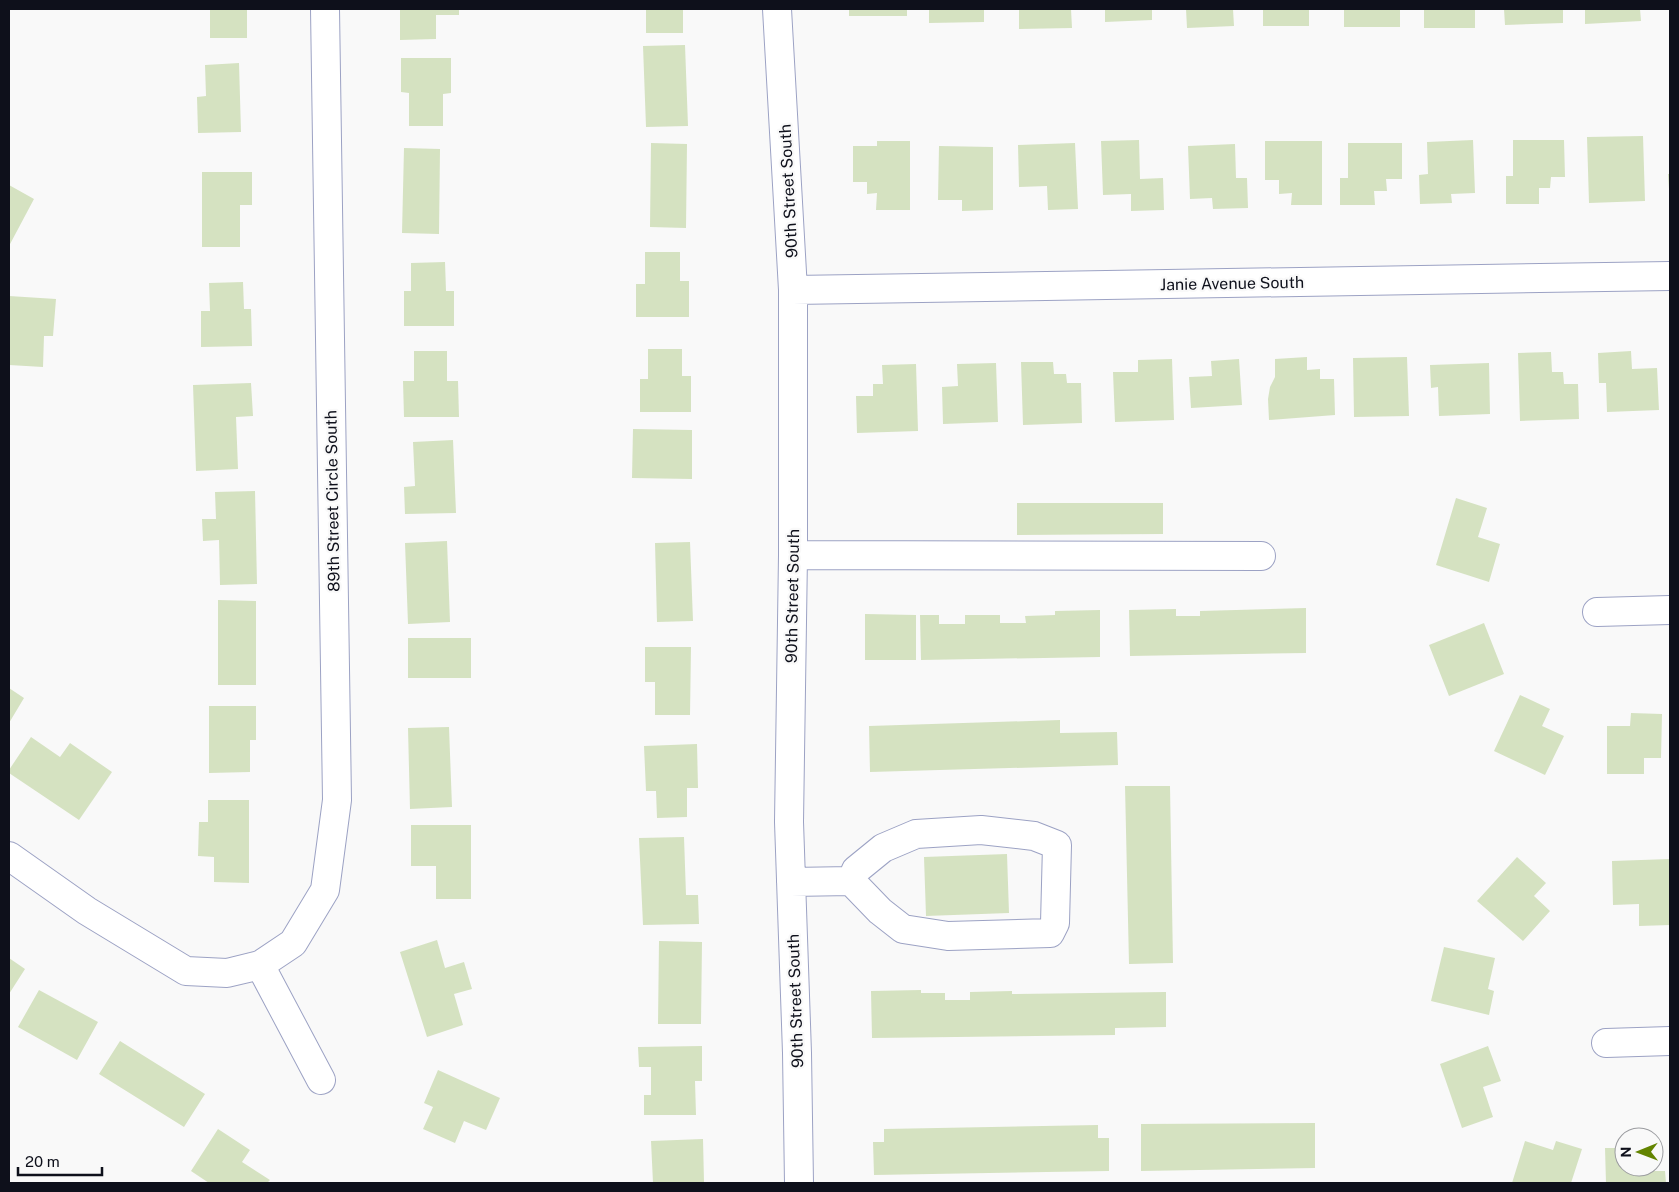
<svg xmlns="http://www.w3.org/2000/svg" width="1679" height="1192" viewBox="0 0 1679 1192" font-family="'Public Sans',sans-serif">
<style>
.building{fill:#d5e2c1}
.lines{fill:none;stroke-linecap:round;stroke-linejoin:round}
.minor-casing{stroke:#9ca2c4;stroke-width:30}
.minor{stroke:#fff;stroke-width:28}
.labels{text-anchor:middle;stroke-width:4.5;stroke-linejoin:round;paint-order:stroke}
.street-label{font-size:16px;fill:#0e101b;stroke:#f9f9f9}
</style>
<rect width="100%" height="100%" fill="#f9f9f9"/>
<!-- building -->
<path class="building" d="M210,9h37v29h-37z
M400,9h59v6h-23v24l-36,1z
M646,9h37v24h-37z
M849,9h58v7h-58z
M929,9h55v13l-55,1z
M1019,9h52l1,19 -53,1z
M1105,9h47v11l-47,2z
M1186,9h47l1,17 -47,2z
M1263,9h46v17h-46z
M1344,9h56v18h-56z
M1424,9h51v19h-51z
M1504,9h59v14l-58,2z
M1585,9h55l1,12 -56,3z
M685,45l3,81 -42,1 -3,-81z
M401,58h50v35l-8,1v32h-34v-33l-8,-1z
M239,63l2,69 -43,1 -1,-36 9,-1 -1,-31z
M1643,136l2,65 -56,2 -2,-66z
M1139,140l1,39 23,-1 1,32 -33,1v-17l-28,1 -2,-54z
M1473,140l2,53 -24,1 1,9 -32,1 -1,-29 9,-1 -1,-32z
M1513,140h51l1,37h-14l-1,11h-11v16h-33v-28h7z
M877,141h33v69h-34l1,-17 -10,1v-12h-14v-36h24z
M1265,141h57v64h-31l1,-12 -13,1v-14h-14z
M651,143l36,1 -1,84 -36,-1z
M1075,143l3,66 -30,1 -1,-24 -28,1 -1,-42z
M1348,143h54v36h-16l1,12h-13l1,14h-35v-27h8z
M1235,144l1,34h11l1,30 -35,1 -1,-11 -22,1 -2,-53z
M939,146l54,1v63l-31,1v-11h-24z
M404,148l36,1 -1,85 -37,-1z
M202,172h50v33h-12v42h-38z
M1668,174h2v15h-1z
M9,185l25,14 -25,47z
M645,252h35v29h9v36h-53v-33h9z
M445,262l1,29h8v35h-50v-35h7v-28z
M243,282l1,27h7l1,37 -51,1v-36h9l-1,-28z
M9,296l47,3 -3,37h-9l-1,31 -34,-2 1,-32h-1z
M648,349h34v27h9v36h-51v-33h8z
M414,351h33v30h11l1,36h-55l-1,-36h11z
M1631,351l1,18 25,-1 2,42 -52,2 -1,-29h-7l-1,-30z
M1551,352l1,20h11l1,12h14l1,35 -59,2 -2,-68z
M1307,357v13l13,-1v10h14l1,36 -66,5 -1,-21 2,-12 5,-10v-18z
M1407,357l2,59 -55,1 -1,-59z
M1172,359l2,61 -59,2 -2,-50h25v-12z
M1239,359l3,46 -51,3 -2,-31 23,-1 -1,-15z
M1021,362h32l1,12h12l1,9h14l1,40 -59,2z
M996,363l2,59 -55,2 -1,-37 16,-1 -1,-22z
M1489,363l1,51 -51,2 -1,-29 -7,1 -1,-23z
M916,364l2,67 -61,2 -1,-37h17v-12h10l-1,-19z
M251,383l2,33 -17,1 2,52 -42,2 -3,-86z
M633,429l59,1v49l-60,-1z
M453,440l3,73 -51,1 -1,-27 11,-1 -2,-44z
M255,491l2,93 -37,1 -1,-45 -16,1 -1,-22h14l-1,-27z
M1456,498l31,10 -9,29 22,7 -11,38 -53,-17z
M1017,503h146v31l-146,1z
M447,541l3,81 -42,2 -3,-81z
M690,542l3,79 -36,1 -2,-79z
M218,600l38,1v84h-38z
M1306,608v45l-176,3 -1,-46 47,-1v7h24v-5z
M1100,610v47l-179,3 -1,-45h19v9h26v-9h35v8h26l-1,-7 30,-1v-4z
M865,614l51,1v45h-51z
M1484,623l20,51 -55,22 -20,-51z
M408,638h63v40h-63z
M645,647h46l-1,68h-35v-33h-10z
M9,688l15,10 -15,25z
M1520,695l30,14 -8,17 22,10 -19,39 -51,-24z
M209,706h47v34h-6v32l-41,1z
M1631,713l31,1 -1,44h-17v16h-37v-48h23z
M1060,720v13l57,-1 1,33 -248,7 -1,-46z
M449,727l3,80 -42,2 -2,-81z
M31,737l29,20 10,-14 42,29 -33,48 -70,-47v-3z
M697,744l1,44h-11v29l-30,1 -1,-27h-10l-2,-45z
M1125,786h45l3,177 -44,1z
M208,800h41v83l-35,-1v-25l-16,-1 1,-34h9z
M411,825h60v74h-35v-33h-25z
M684,837l2,58h12l1,29 -56,1 -4,-87z
M1007,854l2,59 -83,3 -2,-59z
M1517,857l29,26 -12,13 16,15 -27,30 -46,-40z
M1670,859v66l-31,1v-22l-26,1 -1,-44z
M437,940l8,28 19,-6 8,27 -18,5 9,31 -36,12 -27,-85z
M659,941l43,1 -1,82h-43z
M1444,947l51,11 -7,31 6,2 -5,24 -58,-14z
M9,958l16,11 -16,25z
M39,990l59,32 -21,38 -59,-33z
M921,990v3h24v7h25v-8l42,-1v3l154,-2v35l-51,1v7l-243,3 -1,-47z
M120,1041l85,53 -21,33 -85,-53z
M702,1046v35h-7l1,34h-52v-20h7v-28h-12l-1,-20z
M1488,1046l13,35 -18,6 10,30 -31,11 -22,-64z
M438,1070l62,28 -14,32 -22,-9 -9,22 -32,-14 10,-22 -9,-4z
M1315,1123v45l-174,3v-47z
M1098,1125v13h11v33l-235,4 -1,-33h11v-13z
M218,1129l32,21 -8,12 28,18 -3,3h-58l-18,-12z
M703,1139l1,43 -51,1 -2,-42z
M1525,1141l28,9 3,-9 26,8 -11,34h-59z
M1605,1148h19v19h27v4h14l1,12h-60z"/>
<g class="lines">
<!-- minor casing -->
<g class="minor-casing">
<path id="minor" d="M777,9l16,281v265l-4,267 8,231 2,130
M793,290l877,-14
M793,555l468,1
M1597,612l73,-2
M981,830l53,6 23,9 -2,78 -5,10 -102,3 -45,-7 -23,-18 -29,-30 5,-11 27,-22 33,-14z
M9,856l78,55 99,60 41,2 33,-8 33,-22 32,-53 12,-90 -12,-791
M791,882l60,-1
M260,965l61,115
M1606,1043l64,-2"/>
</g>
<!-- minor -->
<use href="#minor" class="minor"/>
</g>
<g class="labels">
<!-- street labels -->
<g class="street-label">
<text transform="translate(788 191) rotate(-93)" y="6">90th Street South</text>
<text transform="translate(1232 283) rotate(-1)" y="6">Janie Avenue South</text>
<text transform="translate(332 501) rotate(-91)" y="6">89th Street Circle South</text>
<text transform="translate(792 596) rotate(-89)" y="6">90th Street South</text>
<text transform="translate(795 1001) rotate(-92)" y="6">90th Street South</text>
</g>
</g>
<!-- border -->
<rect width="1679" height="1192" fill="none" stroke="#0e101b" stroke-width="20"/>
<!-- north arrow -->
<g transform="translate(1639 1152) rotate(269)"><circle r="24" fill="#f9f9f9" stroke="#9b9ca0"/>
<path d="M0-4L9 19L0 12L-9 19Z" fill="#638400"/>
<text y="-8" font-size="14" font-weight="bold" text-anchor="middle" fill="#0e101b">N</text>
</g>
<!-- scale -->
<path d="M18 1167v8h84v-8" fill="none" stroke="#0e101b" stroke-width="2.5"/>
<text x="25" y="1167" font-size="15" fill="#0e101b" stroke="#f9f9f9" stroke-width="4" paint-order="stroke">20 m</text>
</svg>
